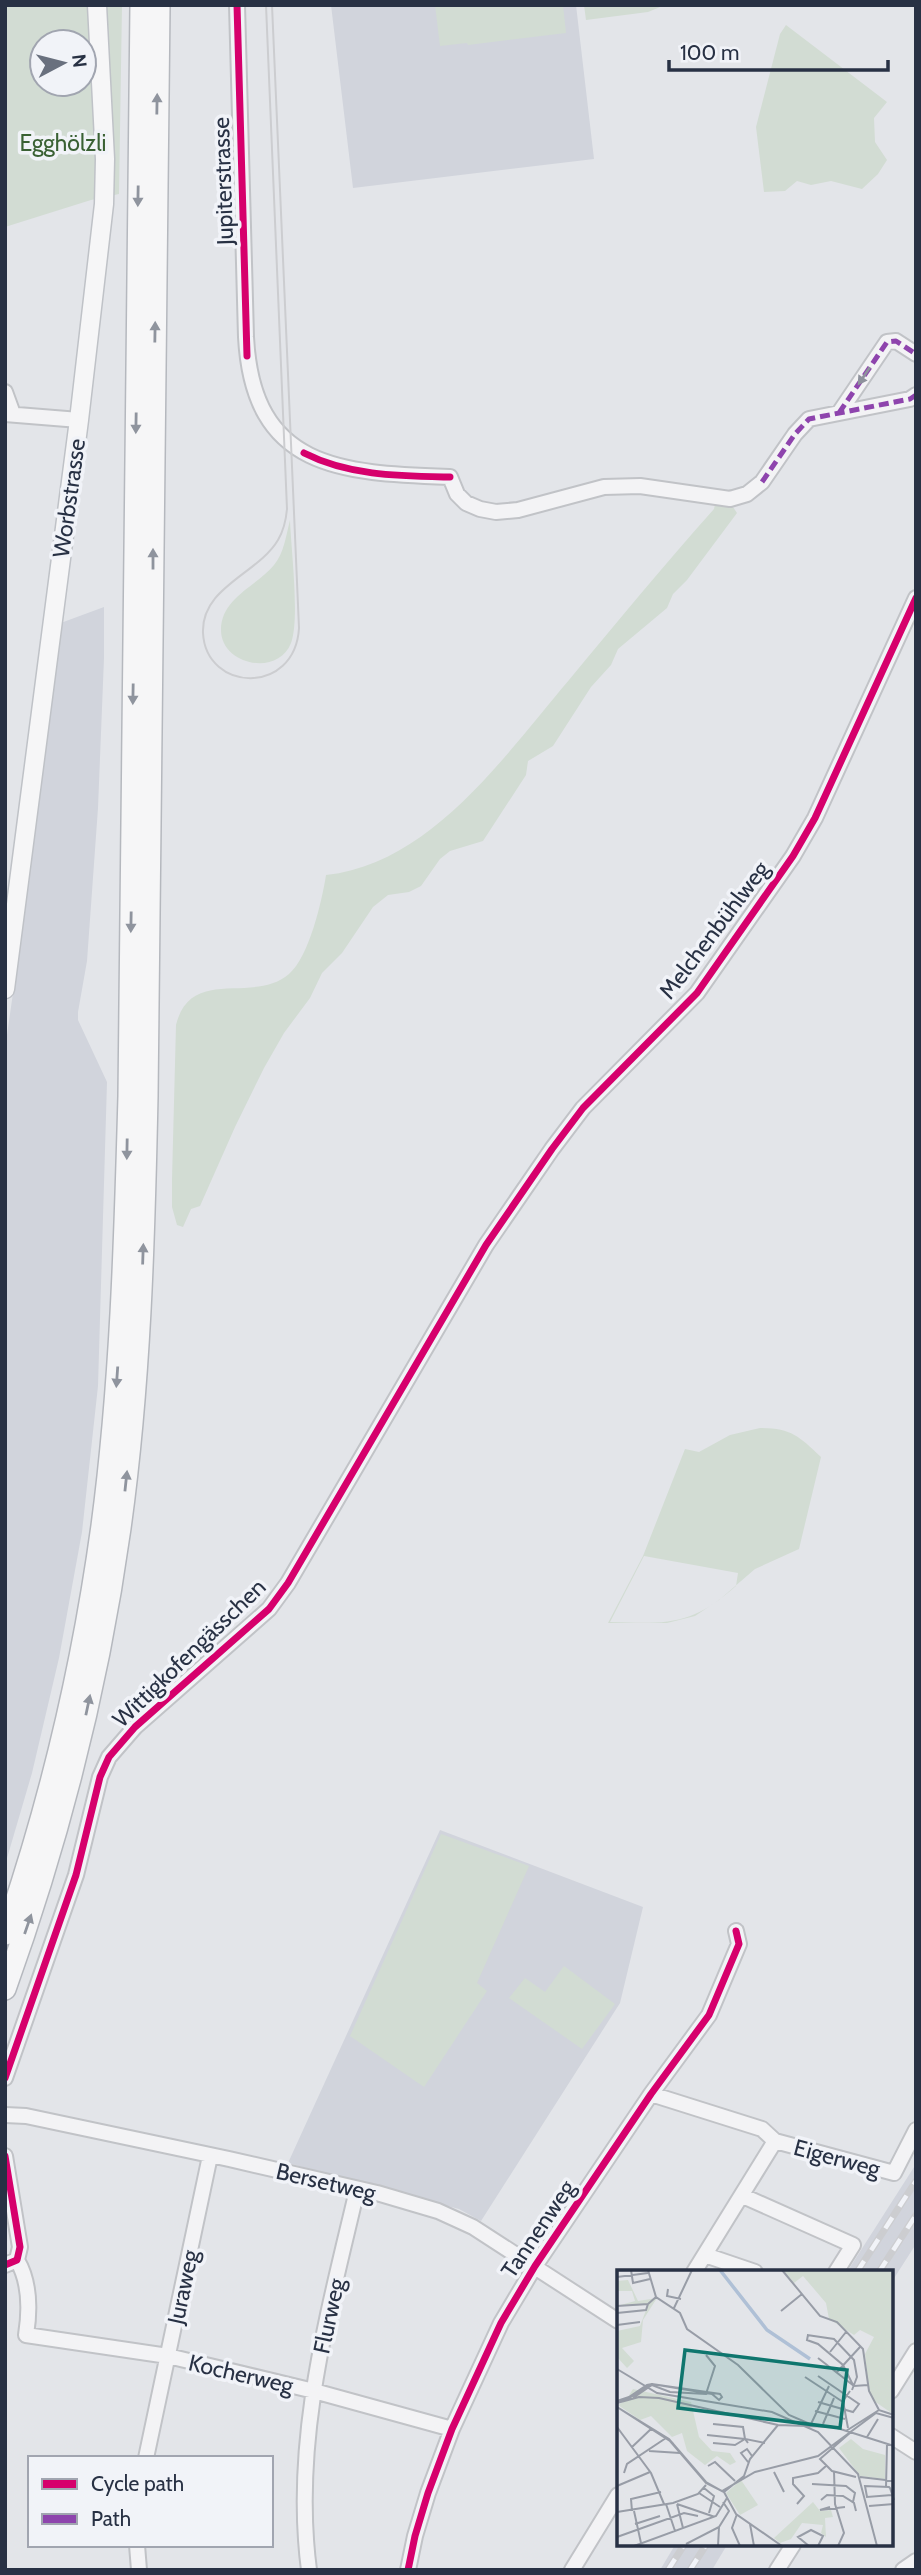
<svg xmlns="http://www.w3.org/2000/svg" width="921" height="2575" viewBox="0 0 921 2575" font-family="Cabin,sans-serif">
<style>
.built{fill:#d1d4dc}
.green{fill:#d2dcd3;fill-rule:evenodd}
.lines{fill:none;stroke-linecap:round;stroke-linejoin:round}
.minor-casing{stroke:#c1c3c7;stroke-width:18}
.major-casing{stroke:#bfc2c7;stroke-width:21}
.highway-casing{stroke:#b5b8be;stroke-width:24}
.minor{stroke:#f3f3f5;stroke-width:14}
.major{stroke:#f6f6f7;stroke-width:18}
.highway{stroke:#f6f6f7;stroke-width:21}
.tram{stroke:#cccdd0;stroke-width:2}
.rail-casing{stroke:#cccdd0;stroke-width:7}
.rail{stroke:#f1f3f8;stroke-width:4.5;stroke-dasharray:13;stroke-linecap:butt}
.quiet{stroke:#8e44ad;stroke-width:5;stroke-dasharray:10 5;stroke-linecap:butt}
.cycleway-casing{stroke:#f1f3f8;stroke-width:11}
.cycleway{stroke:#d6006c;stroke-width:7}
.oneway{fill:#8f949e}
.oneway2{fill:#8e929c}
.labels{text-anchor:middle;stroke-width:7;stroke-linejoin:round;paint-order:stroke}
.park-label{font-size:23px;fill:#3a6134;stroke:#f1f3f8}
.street-label{font-size:23px;fill:#283144;stroke:#f1f3f8}
.inset-river{fill:none;stroke:#afc0d6;stroke-width:3.5}
.inset-road{fill:none;stroke:#989da7;stroke-width:2}
.view{fill:#0f766e;fill-opacity:0.15;stroke:#0f766e;stroke-width:3.5}
.inset-edge{fill:none;stroke:#283144;stroke-width:3.5}
</style>
<rect width="100%" height="100%" fill="#e3e5e9"/>
<!-- built -->
<path class="built" d="M331,5h245l18,154 -241,29z
M104,607v51l-6,150 -11,153 -9,51v8l29,62 -9,304 -16,146 -23,126 -27,115 -27,92v-816l16,-112 37,-313z
M440,1830l203,77 -23,96 -139,218 -22,-12 -171,-46z
M916,2164v80l-25,39v-11h-44z
M675,2545h52l-15,25h-52z"/>
<!-- green -->
<path class="green" d="M5,5h117l-3,189 -28,6 -86,27zM42,42h42v42h-42z
M435,5h128l3,28 -98,12 -1,-2 -27,3z
M584,5h81l-17,7 -62,8z
M786,25l101,77 -13,16 1,24 12,18 -9,14 -16,15 -31,-8 -20,4 -14,-4 -12,10 -21,1 -8,-65 24,-93z
M716,499l13,2 8,12 -50,67 -14,14 -6,14 -49,41 -7,16 -20,22 -38,59 -25,15 -2,14 -43,66 -33,10 -10,8 -19,27 -12,6 -21,3 -15,12 -31,46 -20,20 -12,25 -26,35 -20,35 -29,59 -35,79 -9,3 -8,18 -6,-2 -5,-18v-28l4,-154c15,-60 77,-20 113,-51 20,-17 33,-73 37,-99 105,-11 179,-120 243,-195 48,-58 95,-115 145,-171z
M290,520c1,29 10,99 1,123 -13,34 -70,22 -70,-13 0,-32 36,-44 53,-65 10,-12 12,-29 16,-45z
M760,1428c31,0 39,8 61,29l-22,92 -44,20 -36,31 -24,16 -28,7h-59l35,-67 42,-107 14,3 31,-17zM644,1556l94,17 -2,13c-45,40 -69,38 -126,36z
M441,1834l88,32 -52,117 10,8 -63,96 -74,-51z
M564,1966l51,38 -33,45 -73,-51 16,-20 20,14z"/>
<g class="lines">
<!-- minor casing -->
<g class="minor-casing">
<path id="minor" d="M237,5l9,332c7,133 95,136 204,140l7,17 9,9 14,6 16,3 22,-2 86,-23 36,-1 90,13 17,-5 15,-12 33,-48 14,-15 101,-20 6,-4
M5,392l8,22
M839,413l48,-71 9,-1 20,13
M5,414l74,6
M5,2078l71,-203 24,-98 9,-20 26,-30 134,-118 19,-26 198,-338 66,-96 31,-41 114,-115 96,-137 22,-38 101,-220
M651,2094l111,35 13,12 119,32 22,-43
M5,2115l21,1 203,43 148,34 61,18 35,16 145,94
M5,2156l15,91 -3,13 -12,5
M743,2196l110,49 -17,27
M705,2255l50,17
M17,2260c13,22 13,50 9,75l142,21 146,35 138,38
M694,2272l81,-131
M891,2391l25,-40
M891,2436l25,16
M146,2458l64,-302
M137,2545l2,25
M309,2570c-17,-129 19,-256 48,-380
M408,2570l7,-34 13,-43 24,-64 49,-106 34,-57 116,-172 58,-79 30,-71 -3,-13
M572,2570l46,-75
M777,2570l16,-25
M903,2570l13,-9"/>
</g>
<!-- major casing -->
<g class="major-casing">
<path id="major" d="M5,989l74,-569 25,-216 1,-45 -8,-154"/>
</g>
<!-- highway casing -->
<g class="highway-casing">
<path id="highway" d="M5,1934c46,-133 78,-270 97,-408 19,-143 23,-286 27,-430l12,-1091
M5,1989c54,-150 93,-303 115,-461 20,-143 24,-287 27,-432l12,-1091"/>
</g>
<!-- minor -->
<use href="#minor" class="minor"/>
<!-- major -->
<use href="#major" class="major"/>
<!-- highway -->
<use href="#highway" class="highway"/>
<!-- tram -->
<path class="tram" d="M266,5l21,504c-1,11 -3,21 -9,31 -20,34 -77,47 -75,93 3,59 92,63 96,-5l-27,-623"/>
<!-- rail casing -->
<g class="rail-casing">
<path id="rail" d="M857,2272l59,-91
M879,2272l37,-57
M668,2570l16,-25
M690,2570l16,-25"/>
</g>
<!-- rail -->
<use href="#rail" class="rail"/>
<!-- quiet -->
<path class="quiet" d="M839,413l48,-71 9,-1 20,13
M762,482l33,-48 14,-15 101,-20 6,-4"/>
<!-- cycleway casing -->
<g class="cycleway-casing">
<path id="cycleway" d="M237,5l10,351
M304,453c45,23 96,23 146,24
M5,2078l71,-203 24,-98 9,-20 26,-30 134,-118 19,-26 198,-338 66,-96 31,-41 114,-115 96,-137 22,-38 101,-220
M5,2156l15,91 -3,13 -12,5
M408,2570l7,-34 13,-43 24,-64 49,-106 34,-57 116,-172 58,-79 30,-71 -3,-13"/>
</g>
<!-- cycleway -->
<use href="#cycleway" class="cycleway"/>
</g>
<!-- one-way arrows -->
<defs><path id="oneway-solid" d="M-6-.8H1V-3.2L6.5 0L1 3.2V.8H-6Z" transform="scale(1.75)"/></defs>
<g class="oneway">
<use href="#oneway-solid" transform="translate(157 104) rotate(-89)"/>
<use href="#oneway-solid" transform="translate(138 196) rotate(91)"/>
<use href="#oneway-solid" transform="translate(155 332) rotate(-89)"/>
<use href="#oneway-solid" transform="translate(136 423) rotate(91)"/>
<use href="#oneway-solid" transform="translate(153 559) rotate(-90)"/>
<use href="#oneway-solid" transform="translate(133 694) rotate(91)"/>
<use href="#oneway-solid" transform="translate(131 922) rotate(91)"/>
<use href="#oneway-solid" transform="translate(127 1149) rotate(91)"/>
<use href="#oneway-solid" transform="translate(143 1254) rotate(-88)"/>
<use href="#oneway-solid" transform="translate(117 1377) rotate(94)"/>
<use href="#oneway-solid" transform="translate(126 1481) rotate(-84)"/>
<use href="#oneway-solid" transform="translate(88 1705) rotate(-78)"/>
<use href="#oneway-solid" transform="translate(28 1924) rotate(-71)"/>
</g>
<use class="oneway2" href="#oneway-solid" transform="translate(864 376) rotate(124)"/>
<g class="labels">
<!-- park labels -->
<g class="park-label">
<text x="63" y="151">Egghölzli</text>
</g>
<!-- street labels -->
<g class="street-label">
<text transform="translate(223 181) rotate(-92)" y="8">Jupiterstrasse</text>
<text transform="translate(69 498) rotate(-82)" y="8">Worbstrasse</text>
<text transform="translate(714 930) rotate(-53)" y="8">Melchenbühlweg</text>
<text transform="translate(189 1653) rotate(-44)" y="8">Wittigkofengässchen</text>
<text transform="translate(837 2158) rotate(15)" y="8">Eigerweg</text>
<text transform="translate(326 2182) rotate(13)" y="8">Bersetweg</text>
<text transform="translate(538 2229) rotate(-56)" y="8">Tannenweg</text>
<text transform="translate(183 2287) rotate(-78)" y="8">Juraweg</text>
<text transform="translate(329 2316) rotate(-78)" y="8">Flurweg</text>
<text transform="translate(241 2374) rotate(13)" y="8">Kocherweg</text>
</g>
</g>
<!-- overview -->
<g transform="translate(617 2270)">
<rect width="276" height="276" fill="#e3e5e9"/>
<path d="M166,0h110v144l-19,-13 -5,-10 -4,-37 9,-17 -14,-7 -6,5 -25,-16 -3,-16 -23,-27 -9,7zM11,10l10,21 19,-3 -14,22 -2,22 -19,6 12,13 -7,7 -10,-11v-26l23,-5 8,-21 -31,1 18,-5 -3,-10h-15v6v-16zM16,119l58,13 8,35 13,14 18,2 6,9 -6,3 -13,-9 -12,9 -18,-14 -5,-18 -10,4 -21,-21 -11,4 -22,-15 19,-11 -9,3zM234,169l12,10 22,6v24l-25,-3 -21,-28zM124,210l17,25 -18,10 -14,-22zM196,232l7,9 11,-1 2,7 -8,1 1,19 -5,-4 2,-8 -21,-2 -11,16 -11,4 -6,-5z" fill="#d2dcd3"/>
<path class="inset-river" d="M103,0l47,60 43,29"/>
<path class="inset-road" d="M14,0l2,13 17,-4M31,0l8,27 24,16 7,16 51,36 51,50 21,9M165,0l38,46 17,6 26,27 6,42 10,19M0,7l31,-4M51,19l-1,7 14,3M0,36l31,-2 8,-7M57,38l18,-38M164,41l21,-17M0,43l29,-3 2,-6M0,55l23,-3M190,65l27,4 20,21 3,17 -5,13M191,65l-1,5 11,4 25,21 10,20M213,82l16,-20M201,88l36,28 14,-1M0,99l40,24 115,19 46,20 40,42 19,72M220,102l23,-25M188,107l38,25M16,128l19,-13 18,7 36,2 9,-28 -9,-11M0,131l12,-4 18,-12 5,-1 68,10 2,3 -3,3 -7,-6 -60,-10 -23,14 -12,4M201,132l35,10 6,-8 -41,-28M0,133l22,-6 20,1 119,27 56,2 60,19M0,137l56,36M0,137l52,32 37,43 16,9 33,-19 63,-16 58,-43 18,5M198,141l30,8M96,154l30,3 2,12 20,4M194,154l18,-38M206,154l11,-26M0,157l34,46 13,31M231,158l-5,-27 7,-10M229,161l33,-21 15,5M234,162l-31,27 12,12 24,6M90,165l38,4M250,167l11,-18M53,171l36,42 18,9 12,22 46,32M96,173l22,2 10,-6 3,4M15,177l20,-19M32,181l31,2M131,192l-7,-9 6,-4 5,7M91,196l7,-4 20,19M217,201l1,33 9,29 -6,13M157,202l10,20M7,203l3,-9 39,-26M243,207l34,4M195,214l34,2 9,7 -2,9M0,216l33,-14M269,217l1,-43M87,218l10,8 -5,17M107,222l20,-16 6,-17 28,-34M82,223l21,14M275,225l-25,2 -2,-11 24,1 1,1 4,12M204,230l6,-5 16,1 11,7 2,8M49,234l9,27M60,234l38,13M60,234l6,24M180,234l7,-8 -11,-12v-6l25,-5 8,-7M252,236l25,-2M213,237l-10,3 25,-3M15,241l-1,-12 30,-7M17,241l7,32M0,242l56,-9 25,-9 8,-9M120,244l-5,14 8,18M18,254l25,-8M133,254l4,22M0,267l67,-24 14,3M69,274l33,-17M17,276l82,-30 11,-18M101,276l1,-19 10,-16 -6,-9M192,276l-11,-9 13,-7 12,6 -5,10"/>
<path class="view" d="M68,80l162,20 -7,58 -162,-20z"/>
<rect width="276" height="276" class="inset-edge"/>
</g>
<!-- border -->
<rect width="921" height="2575" fill="none" stroke="#283144" stroke-width="14"/>
<!-- legend -->
<rect x="28" y="2456" width="245" height="91" fill="#f1f3f8" stroke="#a1a5b0" stroke-width="2"/>
<rect x="42" y="2479" width="35" height="10" fill="#d6006c" stroke="#a1a5b0" stroke-width="2"/>
<text x="91" y="2491" font-size="21" fill="#283144">Cycle path</text>
<rect x="42" y="2514" width="35" height="10" fill="#8e44ad" stroke="#a1a5b0" stroke-width="2"/>
<text x="91" y="2526" font-size="21" fill="#283144">Path</text>
<!-- north arrow -->
<g transform="translate(63 63) rotate(83)"><circle r="33" fill="#f1f3f8" stroke="#a1a5b0" stroke-width="2"/>
<path d="M0-5L12 26L0 18L-12 26Z" fill="#69707e"/>
<text y="-10" font-size="19" font-weight="bold" text-anchor="middle" fill="#283144">N</text>
</g>
<!-- scale -->
<path d="M669 60v10h219v-10" fill="none" stroke="#283144" stroke-width="3.5"/>
<text x="680" y="60" font-size="21" fill="#283144" stroke="#f1f3f8" stroke-width="5" paint-order="stroke">100 m</text>
</svg>
